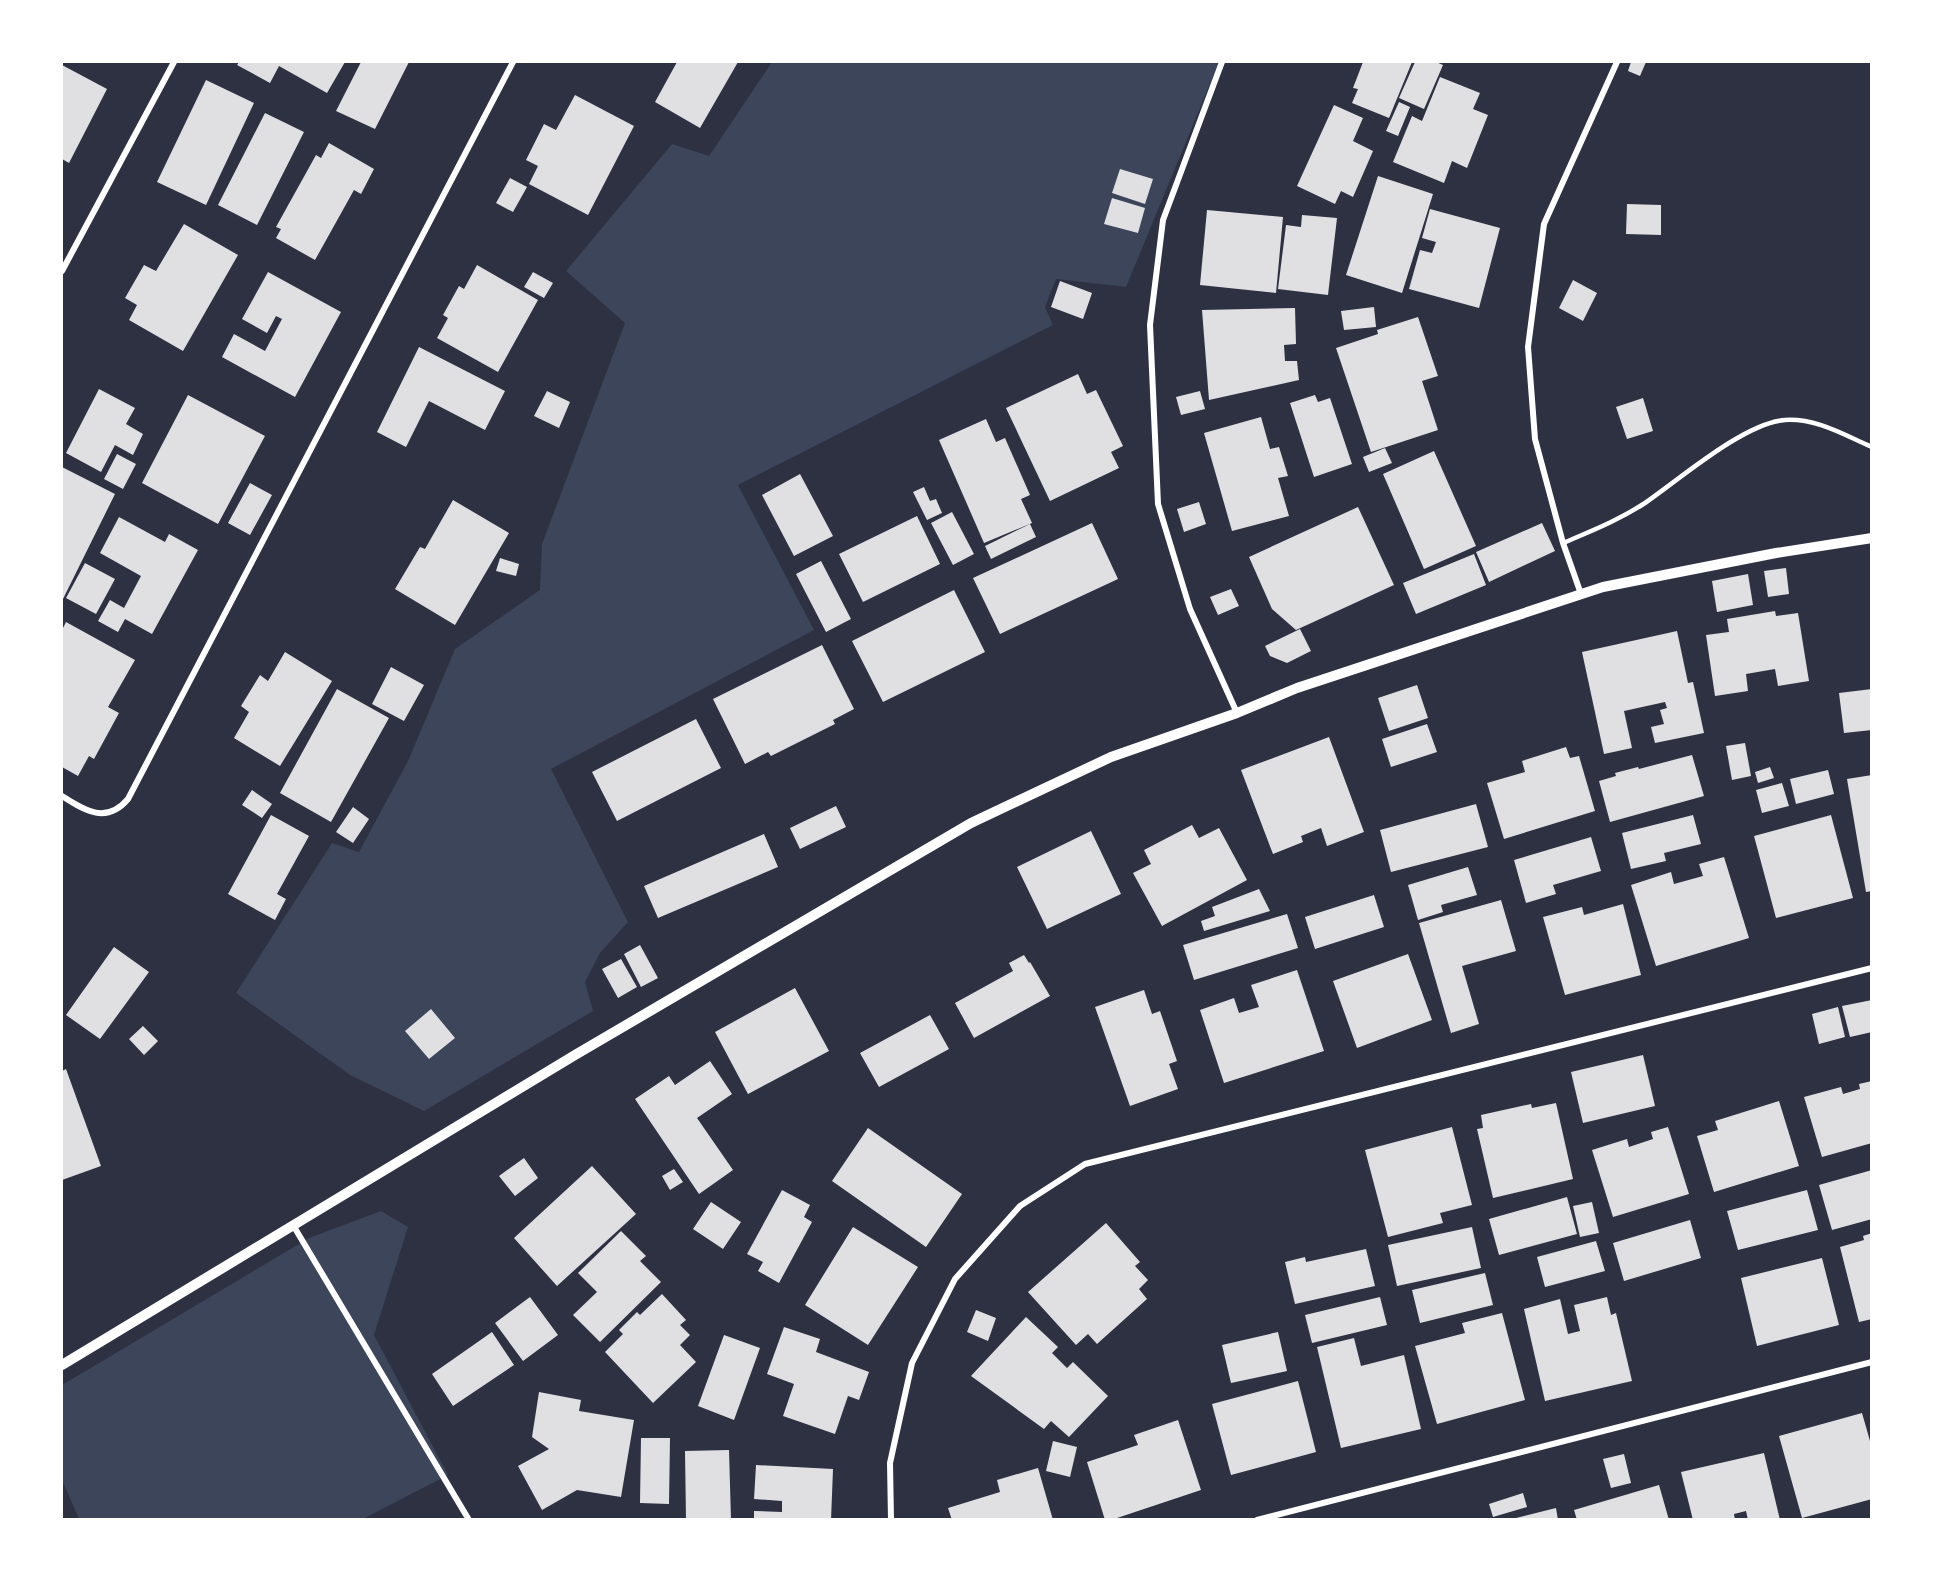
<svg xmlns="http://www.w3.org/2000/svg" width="1933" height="1581" viewBox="0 0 1933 1581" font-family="Mulish,sans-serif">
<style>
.green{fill:#3c4559}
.building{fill:#e0e0e3}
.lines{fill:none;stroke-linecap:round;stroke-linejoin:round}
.service{stroke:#fff;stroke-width:4.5}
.minor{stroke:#fff;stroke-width:6}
.tertiary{stroke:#fff;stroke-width:10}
</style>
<rect width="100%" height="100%" fill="#2d3142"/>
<!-- green -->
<path class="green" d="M772,62h447l-93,225 -70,-8 -11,28 8,18 -315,160 76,145 -263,139 77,153 -28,31 -15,29 8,29 -169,100 -74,-36 -114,-82 96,-150 27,9 49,-91 47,-112 85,-59 2,-46 83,-221 -59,-52 106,-127 37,12z
M381,1211l27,16 -34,108 74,140 -85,44h-284l-17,-39v-95l247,-147z"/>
<!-- building -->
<path class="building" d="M239,62h106l-18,31 -48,-27 -9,17 -33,-18z
M361,62h48l-34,67 -39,-18z
M677,62h61l-38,66 -45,-26z
M1363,62h49l-23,56 -37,-15 6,-14 -5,-1z
M1415,62h21l7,3 -19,44 -25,-11z
M1631,62h15l-6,14 -12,-5z
M62,65l45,24 -38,74 -7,-4z
M1440,77l40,16 -7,16 15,6 -21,53 -15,-7 -8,22 -51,-21 19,-46 10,5z
M206,80l48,23 -48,102 -49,-23z
M575,95l59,31 -46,89 -59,-31 9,-18 -12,-6 18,-36 12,6z
M1399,102l11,5 -12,29 -12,-5z
M1334,105l29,13 -10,23 20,10 -20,46 -12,-6 -6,13 -38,-18z
M265,113l39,19 -47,93 -39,-20z
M329,143l45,26 -13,25 -7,-4 -39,70 -39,-22 5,-9 -5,-2 40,-72 5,3z
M1120,169l33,10 -8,25 -33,-11z
M1378,176l55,18 -31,99 -56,-18z
M510,178l17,9 -14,25 -17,-9z
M1112,198l33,10 -7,25 -34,-9z
M1627,204l34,1v30l-35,-1z
M1430,209l70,19 -21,80 -70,-19 11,-39 12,3 4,-11 -14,-4z
M1207,210l76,7 -7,76 -76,-8z
M1302,215l35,3 -9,77 -50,-6 8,-64 15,2z
M184,224l54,31 -55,96 -54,-31 8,-15 -12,-7 19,-33 12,6z
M477,265l61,35 -40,72 -61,-34 11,-20 -5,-3 16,-29 5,3z
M268,272l73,40 -46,85 -73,-40 12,-23 31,17 17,-32 -6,-3 -9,17 -25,-14z
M533,272l20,11 -9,15 -20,-11z
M1573,280l24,13 -14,28 -24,-13z
M1060,281l32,12 -9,26 -32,-12z
M1374,307l2,20 -32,3 -3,-19z
M1295,308l1,36 -12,1 1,16h12l2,19 -90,20 -7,-90z
M1418,317l20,59 -16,5 16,49 -67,22 -35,-104 42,-14 -1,-4z
M419,347l86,44 -20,39 -56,-29 -23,46 -29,-15z
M1078,374l9,20 9,-4 27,56 -12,6 8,16 -69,33 -44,-93z
M99,389l36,19 -9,16 17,10 -10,21 -18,-10 -14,27 -35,-19z
M547,391l23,11 -11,26 -25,-12z
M1200,391l5,18 -24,6 -5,-18z
M188,395l77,41 -47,88 -76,-41z
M1315,395l3,7 12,-4 22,66 -38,13 -24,-74z
M1643,398l10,33 -26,8 -11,-32z
M1261,417l9,32 9,-2 9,29 -10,2 11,38 -57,15 -28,-98z
M986,419l10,23 9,-4 25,57 -9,4 11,24 -48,20 -45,-103z
M1385,448l7,15 -23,9 -6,-15z
M1434,451l42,95 -52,23 -41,-95z
M117,454l19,10 -13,25 -19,-10z
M62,467l53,27 -53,107z
M800,474l33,62 -39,20 -32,-61z
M250,483l22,12 -22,40 -22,-12z
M924,487l6,14 6,-2 6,14 -15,7 -14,-28z
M453,500l56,33 -54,92 -60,-36 25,-42 5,2z
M1199,502l7,22 -22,8 -7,-23z
M1358,507l36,78 -98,45 -24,-21 -23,-52z
M952,512l22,42 -21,11 -22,-42z
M917,516l23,48 -77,38 -24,-48z
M119,517l46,25 4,-8 29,16 -46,84 -27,-15 -7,13 -20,-11 12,-21 14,8 17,-32 -41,-23z
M1092,523l26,56 -118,55 -27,-56z
M1542,523l13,28 -66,31 -13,-30z
M1030,524l6,13 -45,22 -6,-13z
M1474,554l12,31 -70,29 -13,-31z
M500,558l19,6 -3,12 -20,-5z
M821,561l30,58 -25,13 -30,-58z
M85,563l30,16 -19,35 -30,-16z
M1786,568l3,26 -21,3 -4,-26z
M1748,574l5,31 -36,7 -5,-31z
M1231,589l8,17 -21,9 -8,-18z
M954,590l31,62 -102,50 -31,-61z
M1775,611l1,5 22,-3 11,68 -31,5 -3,-17 -29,5 2,17 -33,5 -9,-61 23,-3 -2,-13z
M66,622l69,38 -27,47 11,6 -25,46 -5,-3 -11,20 -16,-9v-137z
M1300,629l11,22 -24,12 -17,-7 -5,-10z
M1677,631l11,52 5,-1 11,51 -49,10 -4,-16 13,-3 -4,-14 7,-2 -2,-6 -41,9 8,37 -28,6 -22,-102z
M822,645l32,64 -21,11 2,4 -64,32 -3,-4 -23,12 -32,-65z
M285,652l47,29 -52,85 -46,-28 15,-26 -8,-6 19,-31 8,6z
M391,667l33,18 -20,36 -32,-17z
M1417,685l11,33 -39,13 -11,-33z
M337,689l52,29 -58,104 -51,-29z
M1872,689v41l-28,3 -5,-40z
M696,719l25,49 -104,53 -25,-49z
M1427,724l10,28 -46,15 -9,-28z
M1329,737l35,95 -37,14 -6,-18 -20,8 2,6 -30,12 -32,-84z
M1745,743l6,33 -19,4 -6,-34z
M1566,747l4,11 9,-2 16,55 -91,28 -17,-56 38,-11 -3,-11z
M1692,755l12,41 -94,26 -11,-41 17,-5 -1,-3 23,-6 1,2z
M1770,767l4,11 -16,5 -3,-11z
M1828,770l6,24 -38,10 -6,-25z
M1872,775v116l-6,1 -19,-113z
M1782,783l7,23 -27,7 -6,-23z
M252,790l20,14 -10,14 -20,-13z
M1476,804l12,43 -97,25 -11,-42z
M836,806l10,21 -46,22 -10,-21z
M353,807l16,12 -16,24 -17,-11z
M271,815l38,21 -32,58 9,5 -11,21 -47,-26z
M1693,815l8,29 -37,9 2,8 -35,8 -9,-36z
M1831,815l22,83 -77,20 -22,-82z
M1192,825l7,13 20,-10 28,52 -85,46 -29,-53 18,-9 -7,-14z
M1091,831l30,63 -74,35 -30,-62z
M764,834l14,33 -120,51 -14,-32z
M1591,837l10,34 -48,14 3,9 -30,9 -12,-43z
M1724,857l25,81 -93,28 -25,-81 40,-13 3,12 29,-8 -4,-12z
M1468,867l9,28 -36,10 2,7 -25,8 -10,-35z
M1259,889l11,22 -66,20 -3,-10 14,-5 -3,-9z
M1374,895l10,32 -69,22 -10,-32z
M1501,900l15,51 -54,15 17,58 -28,9 -32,-110z
M1623,904l18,71 -76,20 -22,-78 39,-10 2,8z
M1287,914l11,34 -104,32 -11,-35z
M640,945l18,33 -17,9 -17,-33z
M114,947l35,25 -49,67 -34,-24z
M1408,954l24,66 -75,28 -24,-67z
M1024,955l5,8 1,-1 20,34 -76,42 -19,-35 58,-32 -4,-8z
M621,959l16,28 -19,11 -16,-29z
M1297,970l27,81 -100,32 -24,-73 34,-12 5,15 20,-6 -8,-22z
M795,988l34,63 -81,43 -33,-62z
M1144,990l8,24 8,-3 17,50 -8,3 9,25 -48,17 -35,-99z
M1872,1000v32l-22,5 -8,-31z
M1838,1007l7,30 -26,7 -7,-30z
M431,1009l24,29 -26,21 -24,-28z
M930,1015l19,34 -70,38 -19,-34z
M143,1026l15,15 -14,14 -15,-16z
M1643,1055l12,51 -72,17 -12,-51z
M710,1061l22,33 -35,24 36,52 -34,24 -64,-95 34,-23 6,9z
M66,1069l35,97 -39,14v-109z
M1872,1081v62l-50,14 -18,-60 37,-10 2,7 17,-5 -1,-5z
M1779,1101l20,65 -85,26 -17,-56 21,-6 -3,-9z
M1556,1103l17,76 -80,19 -16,-69 6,-1 -2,-13 50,-11 1,4z
M1452,1127l20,78 -32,8 3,10 -55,14 -23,-87z
M1668,1127l21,67 -76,23 -21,-67 35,-11 2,8 24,-8 -2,-7z
M868,1128l94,66 -36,53 -94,-66z
M524,1158l14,20 -23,18 -16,-20z
M592,1166l44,48 -79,72 -43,-48z
M674,1169l9,13 -13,8 -8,-14z
M1872,1170v49l-40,11 -13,-45z
M782,1190l28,15 -6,12 8,5 -33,61 -21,-12 5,-9 -16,-8z
M1807,1190l11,40 -80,20 -11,-39z
M1567,1197l10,37 -78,21 -10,-36z
M711,1202l30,20 -18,27 -30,-20z
M1592,1202l7,31 -19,4 -7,-31z
M1690,1220l11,38 -77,23 -11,-38z
M1106,1223l34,39 -5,4 13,14 -9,9 8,10 -50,45 -9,-10 -12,11 -48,-53z
M853,1227l65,40 -50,78 -63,-40z
M1472,1227l9,41 -84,18 -9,-41z
M621,1231l25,25 -6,5 21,21 -61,60 -27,-27 24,-23 -19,-19z
M1872,1233v86l-13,3 -19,-75 24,-7 -1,-4z
M1596,1241l9,30 -60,16 -8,-30z
M1366,1249l9,37 -80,18 -10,-42 20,-5 1,5z
M1822,1258l17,67 -82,21 -16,-68z
M1485,1273l8,32 -73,18 -8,-33z
M662,1294l24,26 -6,5 10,10 -10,10 16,17 -43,41 -48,-51 18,-18 -4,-4 18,-18 3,3z
M530,1297l28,38 -35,26 -28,-38z
M1380,1297l7,28 -75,18 -7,-28z
M1607,1297l4,18 5,-2 16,68 -87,20 -21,-92 36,-10 8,35 12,-3 -6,-26z
M976,1310l20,8 -8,23 -21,-9z
M1502,1313l23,87 -88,24 -22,-78 50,-13 -3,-10z
M1026,1317l32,30 -6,6 15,15 6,-6 35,34 -39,41 -18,-16 -7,8 -73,-53z
M784,1327l36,12 -4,13 53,20 -10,28 -11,-4 -13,38 -52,-18 11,-32 -27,-10z
M492,1332l22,33 -61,41 -21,-32z
M1278,1332l9,39 -56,12 -9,-38z
M724,1335l36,13 -26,72 -36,-14z
M1354,1338l7,28 43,-11 17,74 -80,19 -24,-101z
M1298,1381l18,71 -85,23 -19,-71z
M539,1392l42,8 -2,11 55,9 -13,77 -44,-7 -35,20 -24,-44 31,-17 -17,-12z
M1862,1413l10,35v51l-70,19 -23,-82z
M1178,1420l23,70 -90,30h-6l-18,-58 51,-17 -4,-10z
M641,1438h29l-1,66 -29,-1z
M1053,1441l24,6 -7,30 -24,-6z
M729,1450l2,70h-45l-1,-69z
M1764,1453l16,67h-32l-2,-9 -12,3 1,6h-42l-12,-48z
M1624,1454l7,29 -20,5 -8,-29z
M756,1465l77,4 -2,51h-77v-9l28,1v-11l-28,-2z
M1038,1468l15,52h-101l-4,-12 52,-16 -3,-12z
M1659,1485l10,35h-92l-3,-10z
M1523,1493l4,14 -34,10 -4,-13z
M1556,1508l2,12h-46v-1z"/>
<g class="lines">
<!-- service -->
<path class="service" d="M1563,543c28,-12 56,-23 82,-40 35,-24 99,-80 140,-83 31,-2 59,15 87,27"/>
<!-- minor -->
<path class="minor" d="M1222,62l-59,158 -13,105 8,179 32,105 47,104
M62,271l112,-209
M1581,594l-18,-51 -28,-104 -7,-92 16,-123 73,-162
M62,796c22,14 44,29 66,3l385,-737
M293,1225l176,295
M891,1520l-1,-57 22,-100 43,-84 65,-73 65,-42 787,-196
M1257,1520l615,-158"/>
<!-- tertiary -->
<path class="tertiary" d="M62,1365l513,-310 396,-232 140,-66 126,-44 60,-25 306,-101 173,-34 96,-15"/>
</g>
<!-- border -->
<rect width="1933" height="1581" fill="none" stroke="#ffffff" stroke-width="126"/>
</svg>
